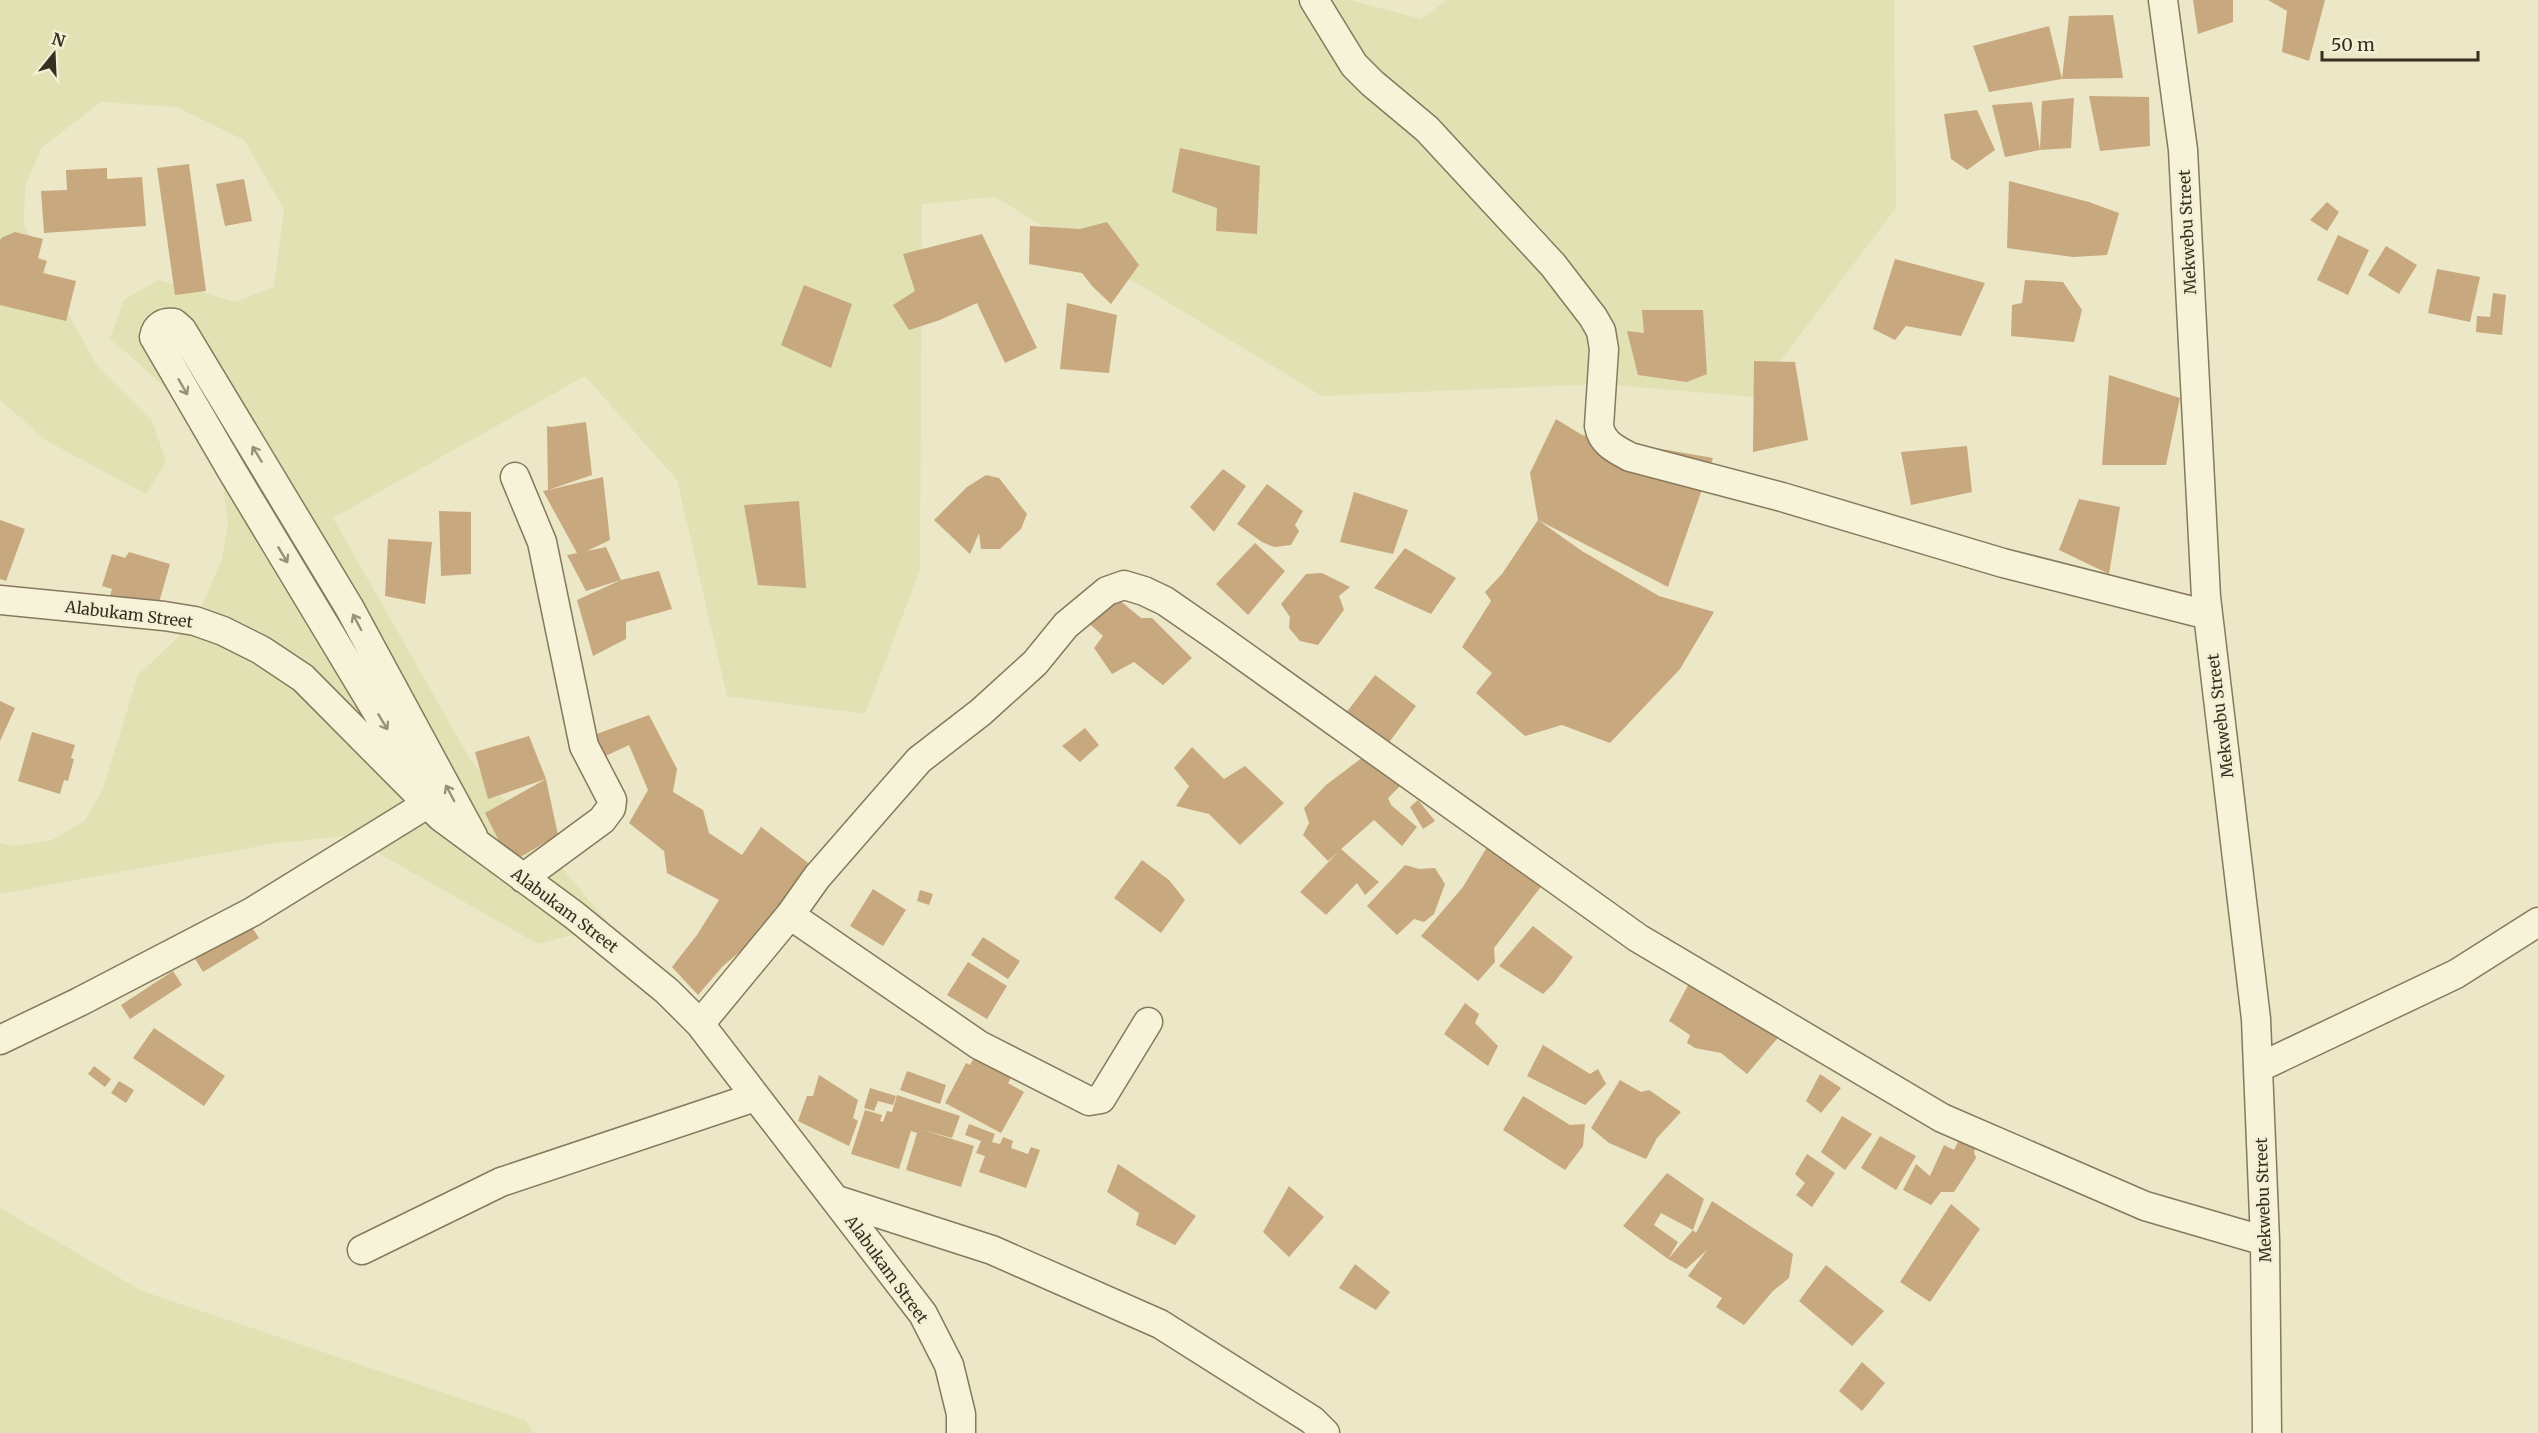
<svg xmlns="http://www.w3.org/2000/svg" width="2538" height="1433" viewBox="0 0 2538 1433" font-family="Merriweather,serif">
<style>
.farmland{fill:#e1e1b4}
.building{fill:#c8a87e}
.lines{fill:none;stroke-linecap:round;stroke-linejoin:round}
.minor-casing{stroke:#86795d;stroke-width:31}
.minor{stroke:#f7f3d9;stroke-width:28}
.oneway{stroke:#97917c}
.labels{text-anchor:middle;stroke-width:6;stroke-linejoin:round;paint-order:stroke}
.street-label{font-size:16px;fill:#372f20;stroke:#f4f0d5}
</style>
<rect width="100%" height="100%" fill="#ece7c6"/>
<!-- farmland -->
<path class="farmland" d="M0,0h1349l72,19 26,-19h447l2,208 -143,189 -150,-13 -281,12 -327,-199 -73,7 -2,366 -55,144 -138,-18 -50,-216 -92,-104 -252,142 137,241 140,166 -72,19 -190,-108 -72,7 -276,51v-51l13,3 39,-6 33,-19 18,-32 35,-114 57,-54 27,-62 6,-36 -5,-37 -29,-73 -84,-75 14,-38 34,-20 78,22 38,-15 10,-78 -40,-69 -67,-33 -76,-5 -60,46 -16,39 -1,38 14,33 59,108 55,55 14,41 -20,32 -99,-53 -47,-41z
M0,1208l142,83 383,129 9,13h-534z"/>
<!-- building -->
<path class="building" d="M2193,0h40v22l-35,12z
M2268,0h57l-16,61 -27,-9 5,-41z
M2113,15l10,63 -61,1 -73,13 -16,-46 76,-20 13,53 7,-63z
M2089,96l60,1 1,49 -50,5z
M2074,98l-3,50 -31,2 2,-49z
M2032,102l8,48 -35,7 -13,-52z
M1977,110l18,40 -28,20 -16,-11 -7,-45z
M1180,148l80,18 -3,68 -41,-3 1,-23 -45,-16z
M189,164l17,127 -31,4 -18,-127z
M107,168v11l35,-2 4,49 -102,7 -3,-42 26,-1 -1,-20z
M244,179l8,42 -27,5 -9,-42z
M2009,181l80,21 30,11 -12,42 -34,2 -66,-9z
M2327,202l12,10 -12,19 -17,-11z
M1107,222l32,43 -28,39 -19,-18 -10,-13 -53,-9 1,-38 50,3z
M15,232l28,7 -5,19 9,3 -4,12 33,8 -10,40 -66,-16v-63l1,-4z
M982,234l55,114 -32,15 -28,-60 -37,17 -31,10 -16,-25 22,-14 -12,-37z
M2338,235l31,15 -21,45 -31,-15z
M2386,246l31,19 -18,29 -31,-19z
M1895,259l90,24 -24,53 -55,-10 -11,14 -22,-11z
M2437,269l43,8 -10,45 -42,-9z
M2025,280l38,2 19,28 -8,32 -63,-6 1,-31 10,-2z
M804,285l48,19 -21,64 -50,-23z
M2493,293l13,2 -4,40 -26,-3 1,-16 13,1z
M1067,303l50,12 -8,58 -49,-4z
M1642,310h61l4,64 -20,8 -49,-7 -11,-44 17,2z
M1754,361l41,1 13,78 -55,12z
M2109,375l71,23 -14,67h-64z
M1556,419l26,16 131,23 -45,129 -130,-67 44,31 77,45 55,16 -34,57 -70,74 -48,-18 -37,11 -49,-43 16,-20 -30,-26 29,-46 -6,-9 17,-18 36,-54 -8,-47z
M586,422l6,53 -44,15 55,-13 7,63 -23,11 19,-4 15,33 38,-9 13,38 -46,13v17l-33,17 -16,-56 44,-20 -35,11 -19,-36 10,-2 -34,-62 5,-1 -1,-64 4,1z
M1967,446l5,46 -61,13 -10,-53z
M1223,469l23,17 -32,46 -24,-25z
M986,475l13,3 28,36 -6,15 -21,20h-19l-2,-16 -9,21 -36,-34 33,-33z
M1267,484l36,27 -8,14 4,6 -8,14 -17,2 -12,-5 -25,-18z
M1354,492l54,18 -15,44 -53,-12z
M2079,499l41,8 -11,67 -50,-24z
M799,501l7,87 -48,-3 -14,-80z
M439,511l32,1v62l-30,2z
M0,520l25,9 -19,52 -6,-2z
M388,539l44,3 -7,62 -40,-8z
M1255,543l30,28 -37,44 -32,-31z
M1405,548l51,30 -25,36 -57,-26z
M129,552l41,12 -14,49 -47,-14 3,-10 -10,-3 10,-32 13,4z
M1322,573l28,14 -11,9 5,14 -26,35 -18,-4 -11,-13 1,-11 -9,-13 25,-30z
M1106,589l35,29h11l40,40 -29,27 -29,-23 -22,12 -18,-26 9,-12 -23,-21z
M1375,675l41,31 -28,38 -42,-31z
M0,701l15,7 -15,33z
M649,715l28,54 -4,23 30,18 6,23 33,22 19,-28 50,38 -63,80 -25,21 -25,29 -26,-28 25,-32 22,-35 -52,-27 -3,-22 -35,-28 19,-33 -19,-45 -34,16 -4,-25z
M1085,728l14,17 -19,17 -18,-16z
M32,732l43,13 -4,13 3,1 -6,22 -4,-1 -4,14 -42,-13z
M529,736l17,43 -58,20 -13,-47z
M1192,747l32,32 21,-13 39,37 -44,42 -31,-31 -33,-8 13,-20 -15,-18z
M1371,751l32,32 -15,15 3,7 26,22 -15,19 -28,-26 -33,29 38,33 -14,13 -8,-12 -31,32 -26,-23 38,-40 -10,9 -25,-26 6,-12 -5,-15 22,-23z
M546,779l12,56 -48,28 -25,-50z
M1418,800l17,21 -12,8 -13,-22z
M1487,847l56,37 -49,64 1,14 -17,19 -57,-45 42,-49z
M1142,860l27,20 16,20 -24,33 -47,-35z
M1405,865l14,4 16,-1 10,16 -11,30 -10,8 -10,-3 -17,16 -30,-29z
M873,889l33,21 -23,36 -33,-20z
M920,890l13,4 -4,11 -12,-4z
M249,923l10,15 -56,34 -9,-15z
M1533,926l40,31 -20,27 -10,10 -44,-28z
M983,937l37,24 -12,18 -37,-24z
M968,962l39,24 -20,33 -40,-24z
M173,971l9,14 -52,34 -9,-14z
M1693,976l88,58 -34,40 -26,-21 -26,-5 -8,-5 3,-8 -21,-14z
M1465,1003l14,11 -4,9 23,23 -10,20 -44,-32z
M154,1028l71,48 -21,30 -71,-48z
M1543,1045l47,29 8,-5 8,15 -21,21 -58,-29z
M974,1058l37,20 -3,5 16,9 -23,41 -56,-30 21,-40 4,2z
M94,1066l17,13 -6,8 -17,-13z
M907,1071l39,14 -6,19 -40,-14z
M1820,1074l21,14 -20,25 -15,-12z
M819,1075l39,25 -5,18 5,3 -9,25 -51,-25 9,-25h6z
M1620,1080l21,12 8,-2 32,22 -24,26 -11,21 -37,-16 -18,-15z
M119,1081l15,9 -8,13 -15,-10z
M870,1088l26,8 -3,9 -15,-4 -4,10 -10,-3z
M897,1095l63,21 -8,22 -32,-9 54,17 -13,41 -55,-17 11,-37 -6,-2 -12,38 -48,-15 14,-44 17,5 -2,6 3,1 4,-11 5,1z
M1523,1096l47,29 15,-1 -2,22 -18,24 -62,-40z
M1842,1116l30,18 -27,36 -24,-18z
M969,1124l26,10 -3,8 8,2 3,-7 10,4 -2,7 17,6 3,-7 9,3 -14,38 -47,-16 6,-16 -9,-3 5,-12 -16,-6z
M1963,1132l16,7 -5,13 2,6 -22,34h-13l-10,13 -28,-15 13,-26 14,12 14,-31 10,5z
M1880,1136l36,20 -20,34 -35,-22z
M1807,1154l28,19 -23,34 -16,-12 9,-12 -10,-9z
M1118,1164l78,52 -21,29 -39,-20 3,-12 -32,-21z
M1667,1173l37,26 -11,31 3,3 16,-32 81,53 -4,24 -16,13 -29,34 -28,-18 6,-9 -34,-22 19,-26 -21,19 -18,-10 25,-29 -32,-17 -7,12 24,17 -10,17 -45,-33z
M1289,1186l35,31 -35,40 -26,-25z
M1951,1204l29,25 -50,73 -30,-20z
M1355,1264l35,28 -14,18 -37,-22z
M1826,1265l58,46 -32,35 -53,-45z
M1862,1362l23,21 -23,28 -23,-20z"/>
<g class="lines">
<!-- minor casing -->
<g class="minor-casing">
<path id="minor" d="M1314,0l40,65 18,18 55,46 126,136 40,52 8,14 3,18 -5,77c3,17 16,23 31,31l152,40 221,66 205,52
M2163,0l20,150 23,447 50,422 9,222 2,192
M515,477l27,65 42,204 28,54 -1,8 -9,12 -79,58
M0,600l164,16 31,5 28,10 38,19 42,28 138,139 133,98 93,76 33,33 223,290 26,51 12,49v19
M418,780l-186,-309 -78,-134c2,-12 10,-15 20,-14l8,7 167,277 124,229
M790,915l189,130 110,56 12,-2 47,-77
M700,1024l90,-109 27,-38 102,-117 62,-48 54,-49 31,-38 41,-34 17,-6 20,6 21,10 52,36 421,301 304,180 203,88 120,35
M0,1040l79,-38 173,-90 175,-108
M2258,1068l198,-94 82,-52
M837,1200l155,50 168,74 152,96 13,13
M362,1250l139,-68 254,-85"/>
</g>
<!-- minor -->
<use href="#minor" class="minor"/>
</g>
<!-- one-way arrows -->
<defs><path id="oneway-shaft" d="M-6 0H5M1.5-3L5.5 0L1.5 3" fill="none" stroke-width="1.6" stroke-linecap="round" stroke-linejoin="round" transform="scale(1.5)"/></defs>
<g class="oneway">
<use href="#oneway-shaft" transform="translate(183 387) rotate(60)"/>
<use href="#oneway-shaft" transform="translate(257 454) rotate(-121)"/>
<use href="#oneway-shaft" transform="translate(283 555) rotate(59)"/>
<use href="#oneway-shaft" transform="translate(357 622) rotate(-118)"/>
<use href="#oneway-shaft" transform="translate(383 722) rotate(59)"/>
<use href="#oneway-shaft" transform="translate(450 793) rotate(-118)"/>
</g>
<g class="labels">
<!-- street labels -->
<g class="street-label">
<text transform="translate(2187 232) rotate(-93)" y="6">Mekwebu Street</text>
<text transform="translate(129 614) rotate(7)" y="6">Alabukam Street</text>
<text transform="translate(2220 716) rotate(-97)" y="6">Mekwebu Street</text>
<text transform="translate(565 910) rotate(37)" y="6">Alabukam Street</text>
<text transform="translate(2263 1200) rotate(-92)" y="6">Mekwebu Street</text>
<text transform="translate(887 1269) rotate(54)" y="6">Alabukam Street</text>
</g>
</g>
<!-- north arrow -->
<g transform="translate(54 54) rotate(18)" stroke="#f4f0d5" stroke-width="4.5" paint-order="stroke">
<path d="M0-4.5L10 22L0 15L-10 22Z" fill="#372f20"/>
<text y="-9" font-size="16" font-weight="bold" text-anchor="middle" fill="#372f20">N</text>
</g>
<!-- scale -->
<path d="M2322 51v9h156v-9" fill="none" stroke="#372f20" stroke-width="3"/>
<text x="2331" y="51" font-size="18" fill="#372f20" stroke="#f4f0d5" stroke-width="4.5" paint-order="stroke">50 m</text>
</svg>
